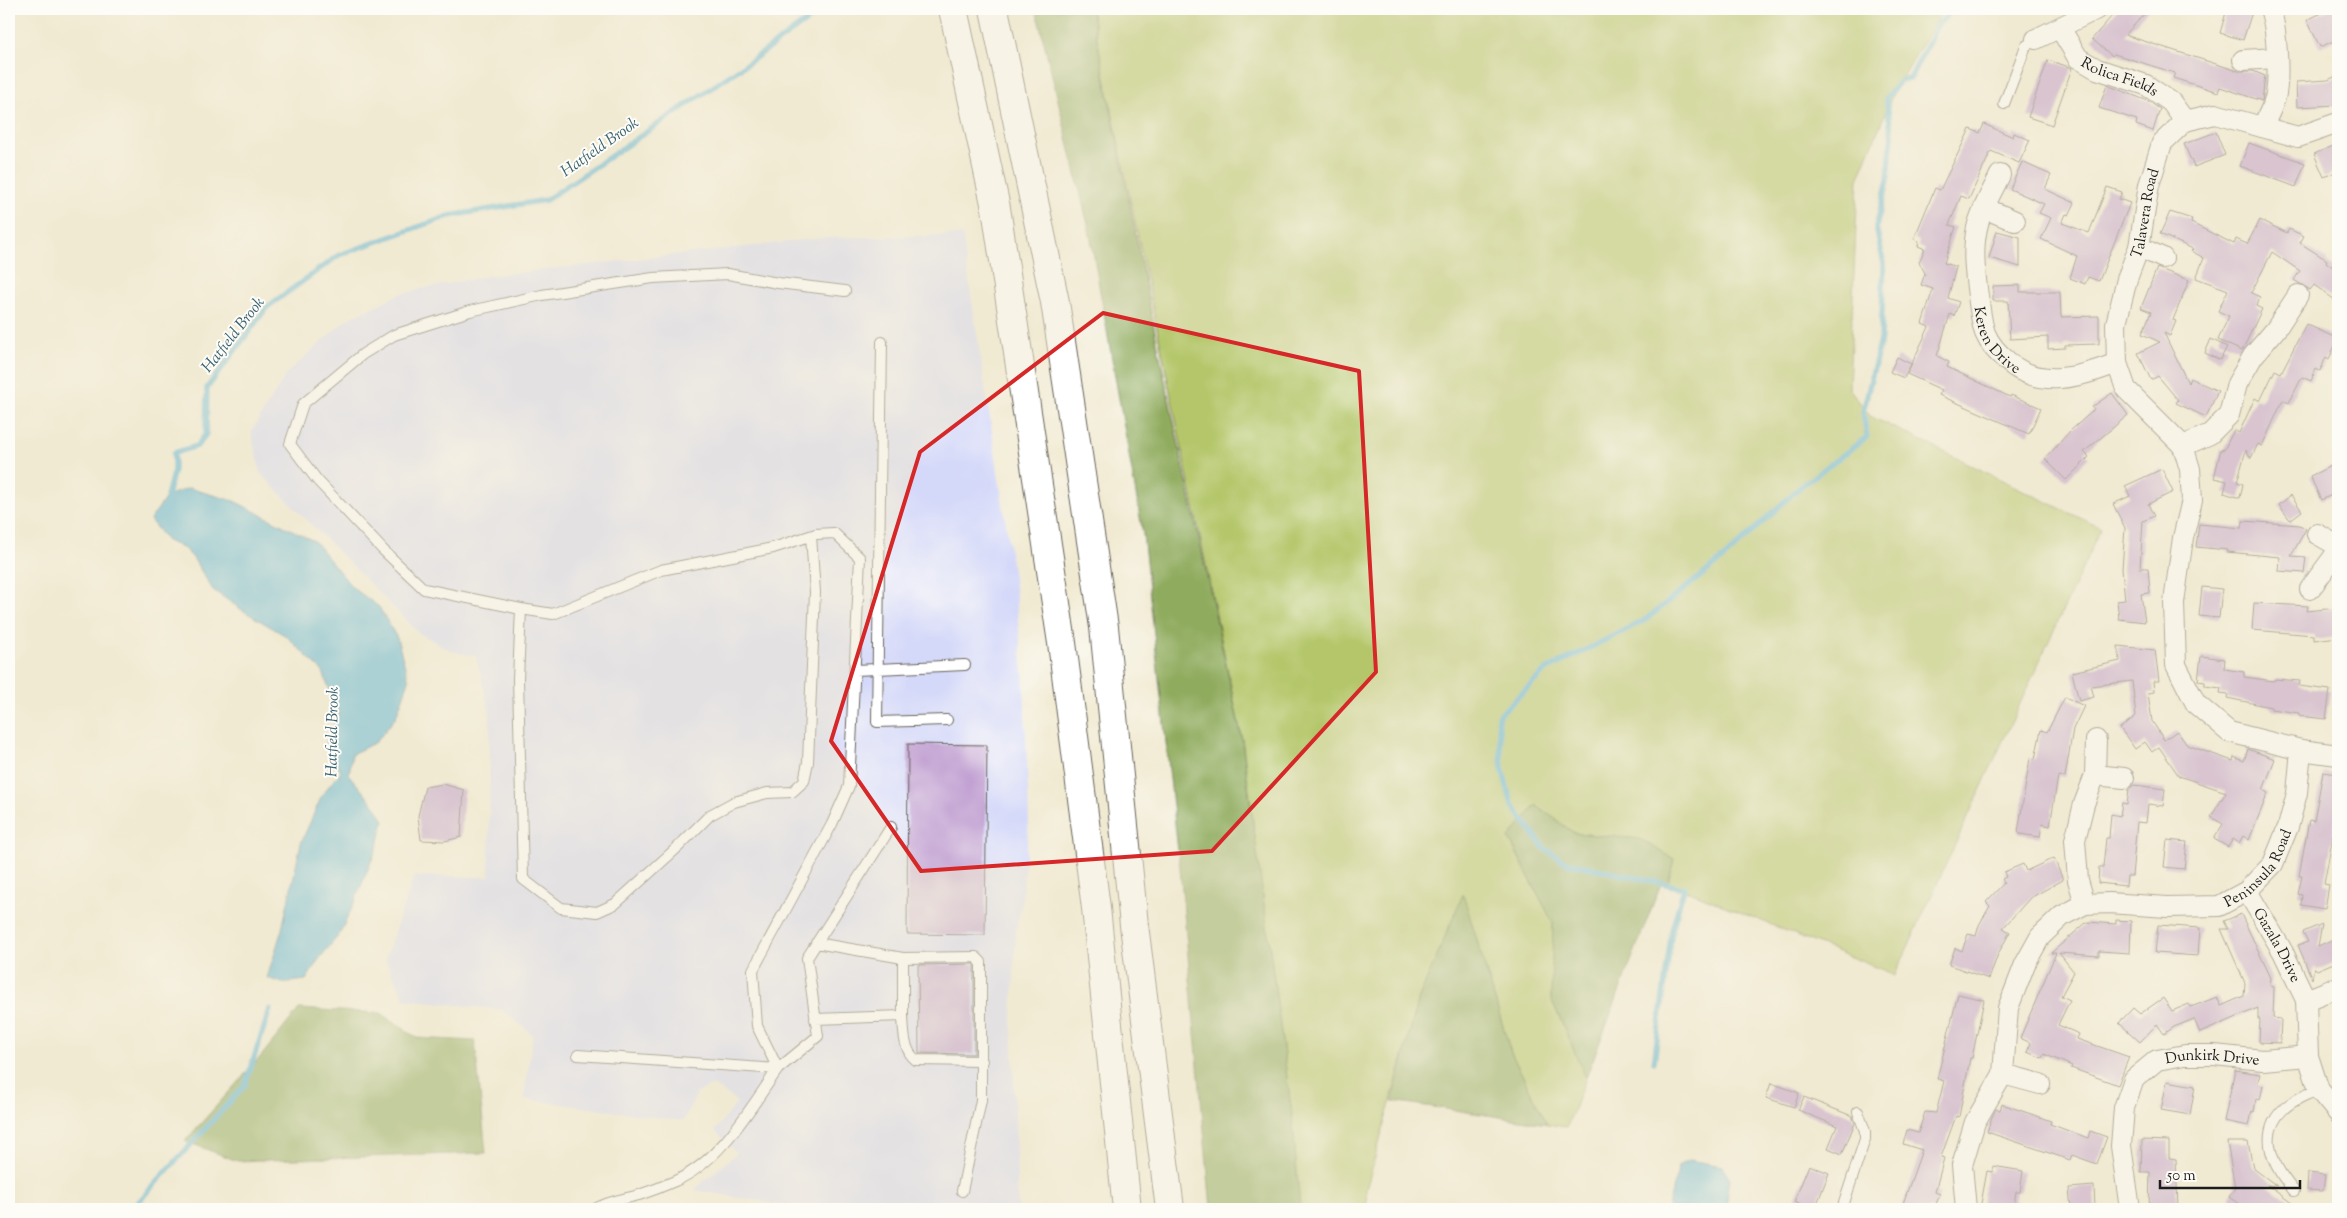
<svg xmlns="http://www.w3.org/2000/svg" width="2347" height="1218" viewBox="0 0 2347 1218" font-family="'Sorts Mill Goudy',serif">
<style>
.built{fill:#d4d8f9}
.green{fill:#b4c669;stroke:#687142}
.forest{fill:#8fab5d;stroke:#56643c}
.water{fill:#59b3d7;stroke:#3a687a}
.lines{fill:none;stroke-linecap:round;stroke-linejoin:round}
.stream{stroke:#59b3d7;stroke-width:5.5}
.building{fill:#bc98cf}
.lane-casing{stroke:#67645c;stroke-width:12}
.street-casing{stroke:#67645c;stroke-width:22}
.highway-casing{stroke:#67645c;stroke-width:30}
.lane{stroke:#fff;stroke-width:10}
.street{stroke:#fff;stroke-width:20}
.highway{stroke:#fff;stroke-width:28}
.marked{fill:none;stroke:#d62828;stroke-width:4;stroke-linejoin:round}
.labels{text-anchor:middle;stroke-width:4;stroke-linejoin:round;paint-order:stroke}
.street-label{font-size:15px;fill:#1c1c1c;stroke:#fdfcf7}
.water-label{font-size:16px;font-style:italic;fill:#376070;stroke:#fdfcf7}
</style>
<rect width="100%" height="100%" fill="#fdfcf7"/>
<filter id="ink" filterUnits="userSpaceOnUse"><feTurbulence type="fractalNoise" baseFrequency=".02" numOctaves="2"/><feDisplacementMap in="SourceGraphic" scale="10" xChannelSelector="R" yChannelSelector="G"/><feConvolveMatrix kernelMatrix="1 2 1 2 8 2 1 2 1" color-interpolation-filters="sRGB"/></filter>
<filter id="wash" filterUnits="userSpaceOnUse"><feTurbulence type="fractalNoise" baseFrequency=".0096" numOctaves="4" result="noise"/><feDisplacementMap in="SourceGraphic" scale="20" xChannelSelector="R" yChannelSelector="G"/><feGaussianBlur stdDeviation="1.12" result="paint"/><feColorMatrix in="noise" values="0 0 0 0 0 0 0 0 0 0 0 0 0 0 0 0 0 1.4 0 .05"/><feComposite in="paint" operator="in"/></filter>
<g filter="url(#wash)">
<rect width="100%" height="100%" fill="#f1ead2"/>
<!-- built -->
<path class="built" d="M962,235l52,342 10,108 5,135 -7,81 -6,30 -4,90 6,188h-209l-115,-19 43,-37 -22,-22 22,-29 -24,-17 -16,8 -14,28 -159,-22 9,-64 -31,-25 -97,-11 -20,-40 29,-83 75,1 1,-163 -14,-58 -23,-4 -34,-19 -158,-159 -10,-42 36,-59 59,-53 56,-27 85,-17 337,-38z"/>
<!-- green -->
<path class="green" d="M1091,9h852l-50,85 -35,86 -9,208 21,28 231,112 -206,447 -227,-92 6,-24 -34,-20 -66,-6 -38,-28 -27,34 44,84 -2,75 35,80 -19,49 -20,-3 -36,-71 -48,-158 -44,103 -53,192 1,19h-67l-8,-94 -50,-375z"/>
<!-- forest -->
<path class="forest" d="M1036,9h55l68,343 83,388 50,375 8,94h-89l-31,-340 -37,-335 -54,-305z
M1536,805l38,28 66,6 34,20 -6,24 -6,-2 -76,197 -35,-80 2,-75 -44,-85z
M1463,894l48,159 36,71 -155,-23 27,-103z
M299,1009l82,4 36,25 58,3 11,112 -249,8 -52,-20 77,-86z"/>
<!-- water -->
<path class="water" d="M189,488l45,13 80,40 38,46 27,20 18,31 12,43 -13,36 -20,25 -24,12 -3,21 27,32 8,14 -6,24 -27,65 -12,25 -20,24 -13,21 -23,3 -16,-5 15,-49 19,-86 22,-50 18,-21 -15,-29 13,-29 -16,-42 -37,-36 -44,-26 -29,-20 -20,-32 -10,-10 -16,-7 -17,-21 17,-24z
M1689,1160l33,6 8,12 -4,31 -58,-1c2,-15 9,-26 10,-42z"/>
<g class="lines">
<!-- stream -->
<path class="stream" d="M172,500l-5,-4 7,-26v-17l23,-7 9,-12 1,-46 60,-81 72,-52 110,-39 97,-16 205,-139 72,-52
M1654,1062l18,-132 12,-42 -119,-26 -21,-14 -32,-43 -10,-37 -4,-52 48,-46 99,-50 80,-63 76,-71 66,-49 -4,-25 18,-73 3,-75 -8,-37 12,-47 4,-45 -6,-37 15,-18 9,-1 28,-55 16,-15
M132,1209l113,-124 25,-76"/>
</g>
<g id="blocks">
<!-- building -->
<path class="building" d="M2118,9h31l-24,26 113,36h15l12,5 -3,25 -42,-14 -2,5 -45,-14 2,-5 -61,-19 -2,2 -20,-17z
M2227,9h26l-10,31 -23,-7z
M2330,9h5l3,7v23l-18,8 -13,-27z
M2048,60l24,8 -20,57 -24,-8z
M2338,75v30l-41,2 -1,-25 32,-2z
M2107,85l41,16 12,8 -7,22 -17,-6 1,-5 -38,-12z
M1984,124l29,13 1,-4 16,7 -11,23 -28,-12 -22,48 -8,-3 -12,29 7,2 -12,36 12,4 -8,31 11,4 -5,14 -4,-2 -13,42 12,6 -2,5 63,30 1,-2 30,13 -12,26 -90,-39 3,-5 -35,-16 22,-47 -7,-3 11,-35 -12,-4 4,-12 -6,-11 6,-13 -7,-3 1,-5 -5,-2 21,-51 5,2 30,-61 10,4z
M2216,132l9,23 -31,12 -10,-23z
M2249,143l56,20 -9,24 -56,-21z
M2338,144v27l-14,6 -10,-23z
M2022,162l29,13 -6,14 30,14 -6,12 -3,-1 -4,9 27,10 18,-46 15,5 -3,7 11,4 -31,78 -11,-4 -3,7 -15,-6 7,-22 -36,-17 10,-21 -12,-5 5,-9 -34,-15z
M2170,212l22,7 -1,4 43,21 2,-5 11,5 13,-24 27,13 2,-4 15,7 -4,7 27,17 -1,2 8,6 -1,3 5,3v28l-24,-17 -4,5 -16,-10 6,-9 -28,-19 -21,41 9,4 -4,9 6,3 -20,42 -24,-11 11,-24 -11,-5 10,-21 -32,-12 8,-20 -13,-7 2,-2 -33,-15z
M1997,231l23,6v30l-31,-9z
M2157,268l32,12 -16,40 3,1 -6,15 -6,-3 24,50 2,-5 28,13 -12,26 -30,-14 2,-3 -20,-24 -7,4 -13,-27 22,-11 -18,-8 9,-22 -10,-4z
M2020,285v7h40l1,25 38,-1v28l-34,1v3l-17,1v-12l-38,2 -2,-38h-15v-15z
M2306,324l32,15 -9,20 -3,-2 -6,14 -4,-2 -5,12 -9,-4 -13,26 -6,-3 -21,46 -4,-2 -7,14 -5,-8 -9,32 6,2 -3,14 -16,-5 3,-12 -13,-3 7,-29 3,1 10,-20 5,3 16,-35 5,3 15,-31 6,3z
M2211,339l16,8 -7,13 -15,-7z
M1897,357l14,7 -7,14 -14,-6z
M2112,393l16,22 -44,37 5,5 -23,23 -21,-21 25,-28 24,-21 -2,-3z
M2331,466l7,15v11l-17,8 -11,-24z
M2162,469l11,23 -25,12 6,12 -11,5 -3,47h8l2,25 -9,1 4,28 -26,-3 -2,-18 8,-1 -3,-31 3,-41 -12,-24 17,-8 -5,-10z
M2291,495l11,16 -12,9 -11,-15z
M2243,521l57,4 6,4 -15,27 15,1 -2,16 -25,-2 1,-14 -53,-5 1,-2 -32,-3 3,-23 43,4z
M2202,587l20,2 -3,29 -20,-2z
M2254,603l54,3 -1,5 29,-3 2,29 -24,3v-5l-62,-5z
M2118,646l37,4 4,31h-6l1,11 -6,1 4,28 12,19 13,-9 10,14 46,16 1,-4 10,4 4,-12 27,10 -12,31 5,3 -19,47 -6,-4 -4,7 -6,-4 -5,8 -14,-8 9,-15 -12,-7 15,-25 -47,-16 -20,-29 -7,5 -7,-10 -10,7 -15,-21 16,-12 -4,-35 -41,5 3,11 -15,4 -7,-29 48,-11z
M2201,656l24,3 -1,10 20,3v5l30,4 1,-2 25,2 -1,5 31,4 -4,29 -27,-3v-3l-28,-4v-2l-44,-9 1,-4 -8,-1 1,-5 -16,-2v-4l-7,-1z
M2065,697l19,9 -11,23 -8,48 -7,-1 -8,50 -8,-2 -2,13 -20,-3 -2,-2 12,-74 5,1 6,-29 6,2z
M908,744l79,1 -2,190 -78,-1z
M2323,772l15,2v42l-1,-1 -13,69 5,1 -4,24 -24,-4 1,-10 -4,-1 4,-18h-3l10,-56 5,1z
M443,784l21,6 -3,47 -16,4 -24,-1 -3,-24 7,-29z
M2134,785l31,4 -2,17 -15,-2 -2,19 -9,-1 -5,54h-5l-1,10 -28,-3 1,-16h4l3,-29h3l2,-24 9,2 2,-13 5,1 2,-15z
M2167,840l20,2 -3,27 -20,-2z
M2054,858l9,22 -33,18 -27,30 7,4 -12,22 -9,25 -40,-14 6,-17 7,3 6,-17 8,2 3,-11 11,-19 -4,-4 18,-19 -2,-4 4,-2 -2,-5 19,-8 3,7z
M2241,914l30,64 -1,8 4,1 -1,31 8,1 -1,24 -21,-1 1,-23h-2v-11l-58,25 -6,-14 -20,8 -10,7 -7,-10 -17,18 -21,-19 14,-15 7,6 23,-16 9,13 17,-7 2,3 26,-10 4,9 23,-10 1,-13 -24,-54h7l-4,-8z
M2116,920l15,1 -1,32 -31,-2v5l-40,-3 15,19 -13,24 9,4 -12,25 21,9 -2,5 52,18 -11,28 -47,-17 1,-2 -28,-12 -2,4 -15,-6 4,-9 -11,-5 36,-85h-5l36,-31 29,2z
M2322,924l-4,22 20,-9v24l-21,9 -3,-3 -2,12 -14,-34 10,-3 -5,-10z
M2158,925l42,3 -2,28 -43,-3z
M974,964v90l-55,-1 -1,-88z
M1958,994l26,6 -12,58h-2l-11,59 -3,-1 -15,41 3,1 -9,34 5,2 -6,15h-33l21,-59 -19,-6 4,-14 11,3 7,-21 11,1 8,-32 -7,-2z
M2235,1070l25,4 -3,11 6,1 -3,14 -4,-1 -2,13 -2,-1 -3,15 -25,-5z
M2167,1081l28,5 -5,29 -29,-5z
M1771,1083l28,10 -5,14 -28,-9z
M1804,1097l48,19 3,7 -13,31 -14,-6 9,-22 -39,-16z
M2002,1104l49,17 -1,3 38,14 2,-7 17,6 -10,27 -25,-9 -2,5 -83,-28 5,-15 4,-8 4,1z
M2142,1140l27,1v17l7,1 2,50h-29l1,-37h-9z
M2227,1142h21l5,26 24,18 -10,-1 33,24h-54l-17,-12 6,-9z
M1809,1165l20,8 -14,36 -21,-7z
M1993,1166l30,5 -3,21h-4l-3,17h-33l7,-38 5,1z
M2308,1173l17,2 -2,16 -16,-1z
M2094,1186l1,23h-24l-2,-21z"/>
</g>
</g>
<g filter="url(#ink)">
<use href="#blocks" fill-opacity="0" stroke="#67645c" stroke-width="1"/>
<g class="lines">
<!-- lane casing -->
<g class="lane-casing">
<path id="lane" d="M2004,104l22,-58 10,-7
M882,342l-5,380 70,-2
M521,609l-97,-20 -41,-39 -66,-70 -27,-36 13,-40 60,-50 31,-19 76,-24 72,-16 111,-17 75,-4 50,9 67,8
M855,670l110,-5
M903,958l73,-1 5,5v138l-19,91
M903,1016c1,15 0,34 13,44l66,1
M815,1019l88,-3v-58l-87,-15
M578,1055l200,14 40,-33 -11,-78 84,-131
M2294,1191c-38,-44 -33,-82 25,-101
M595,1209c13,-8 29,-10 44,-14 12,-4 25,-9 36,-14 46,-20 75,-73 103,-112l-21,-43 -4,-56 79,-146 17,-38 11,-228 -26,-25 -18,1 -43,14 -112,22 -108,44 -32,-5 -3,70 5,200 38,29 36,4 18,-8 63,-57 32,-32 24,-13 33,-9 25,-1 12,-11 4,-19 7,-170 -4,-56
M1842,1209l23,-70v-8l-7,-19"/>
</g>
<!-- street casing -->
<g class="street-casing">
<g id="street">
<path id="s1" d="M2060,28l18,30 19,11 49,16 25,17 14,19"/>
<path d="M2036,39l61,-30"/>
<path d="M2243,60l33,-2"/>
<path d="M2262,127c5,-9 10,-19 13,-29 5,-19 2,-70 -5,-89"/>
<path id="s2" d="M2000,175c-8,17 -19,35 -23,53 -5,22 -2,45 1,68 2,12 3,26 7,37 5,12 12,19 21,27 32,30 75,17 111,3"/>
<path d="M1984,208l31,13"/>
<path d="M2139,247l24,11"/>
<path d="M2298,295l-22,34 -23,27 -16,28 -8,31 -19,19 -27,12 7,23 2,31 -9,38 -9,64 2,63 20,39 33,28 72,18 37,5"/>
<path id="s3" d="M2183,446l-57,-57 -9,-26 -1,-39 11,-45 12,-32 10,-62 13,-42 23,-22 30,-7 83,23 40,-14"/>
<path d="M2317,534l21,12"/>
<path d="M2310,589l28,-38"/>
<path d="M2095,775l29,3"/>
<path id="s4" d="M2247,891l36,61 23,48 2,56 11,34 19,23"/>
<path d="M2085,904l-7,-24 -3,-40 9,-36 11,-29 1,-35"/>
<path d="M2306,1000l32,-13"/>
<path d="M2003,1074l37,10"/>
<path id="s5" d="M1966,1209l-4,-44 13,-43 28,-48 5,-66 17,-44 15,-27 22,-21 23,-12 24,-1 58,4 52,-1 28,-15 26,-27 15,-37 9,-34 4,-43"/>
<path id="s6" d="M2130,1209l-9,-63 3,-38 10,-29 23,-19 28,-5h29l49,5 45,-4"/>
</g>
</g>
<!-- highway casing -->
<g class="highway-casing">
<path id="highway" d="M953,9l43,199 66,435 34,265 31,301
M994,9l61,293 49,325 30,298 36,284"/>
</g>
<!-- lane -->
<use href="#lane" class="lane"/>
<!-- street -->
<use href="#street" class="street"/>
<!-- highway -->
<use href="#highway" class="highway"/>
</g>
</g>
<!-- marked area -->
<path d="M0 0H2347V1218H0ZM1103,313l256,58 17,301 -164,179 -291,20 -90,-130 89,-289z" fill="#f1ead2" fill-opacity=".55" fill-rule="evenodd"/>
<path class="marked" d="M1103,313l256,58 17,301 -164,179 -291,20 -90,-130 89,-289z"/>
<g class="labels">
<!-- street labels -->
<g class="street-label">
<text dy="5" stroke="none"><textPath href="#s1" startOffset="81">Rolica Fields</textPath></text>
<text dy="5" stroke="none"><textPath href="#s3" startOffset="262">Talavera Road</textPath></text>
<text dy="5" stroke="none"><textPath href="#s2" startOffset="176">Keren Drive</textPath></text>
<text dy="5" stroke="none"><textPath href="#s5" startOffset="536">Peninsula Road</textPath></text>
<text dy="5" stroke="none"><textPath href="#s4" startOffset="62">Gazala Drive</textPath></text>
<text dy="5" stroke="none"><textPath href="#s6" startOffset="218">Dunkirk Drive</textPath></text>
</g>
<!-- water labels -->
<g class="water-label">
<text transform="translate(599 146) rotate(-35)" y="6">Hatfield Brook</text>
<text transform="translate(232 334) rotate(-52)" y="6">Hatfield Brook</text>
<text transform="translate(331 732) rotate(-89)" y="6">Hatfield Brook</text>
</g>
</g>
<!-- margin -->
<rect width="2347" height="1218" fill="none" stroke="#fdfcf7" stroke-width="30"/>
<!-- scale -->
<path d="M2160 1180v8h140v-8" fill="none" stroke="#1c1c1c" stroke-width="2.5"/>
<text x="2167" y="1180" font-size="15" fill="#1c1c1c" stroke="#fdfcf7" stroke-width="4" paint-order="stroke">50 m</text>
</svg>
